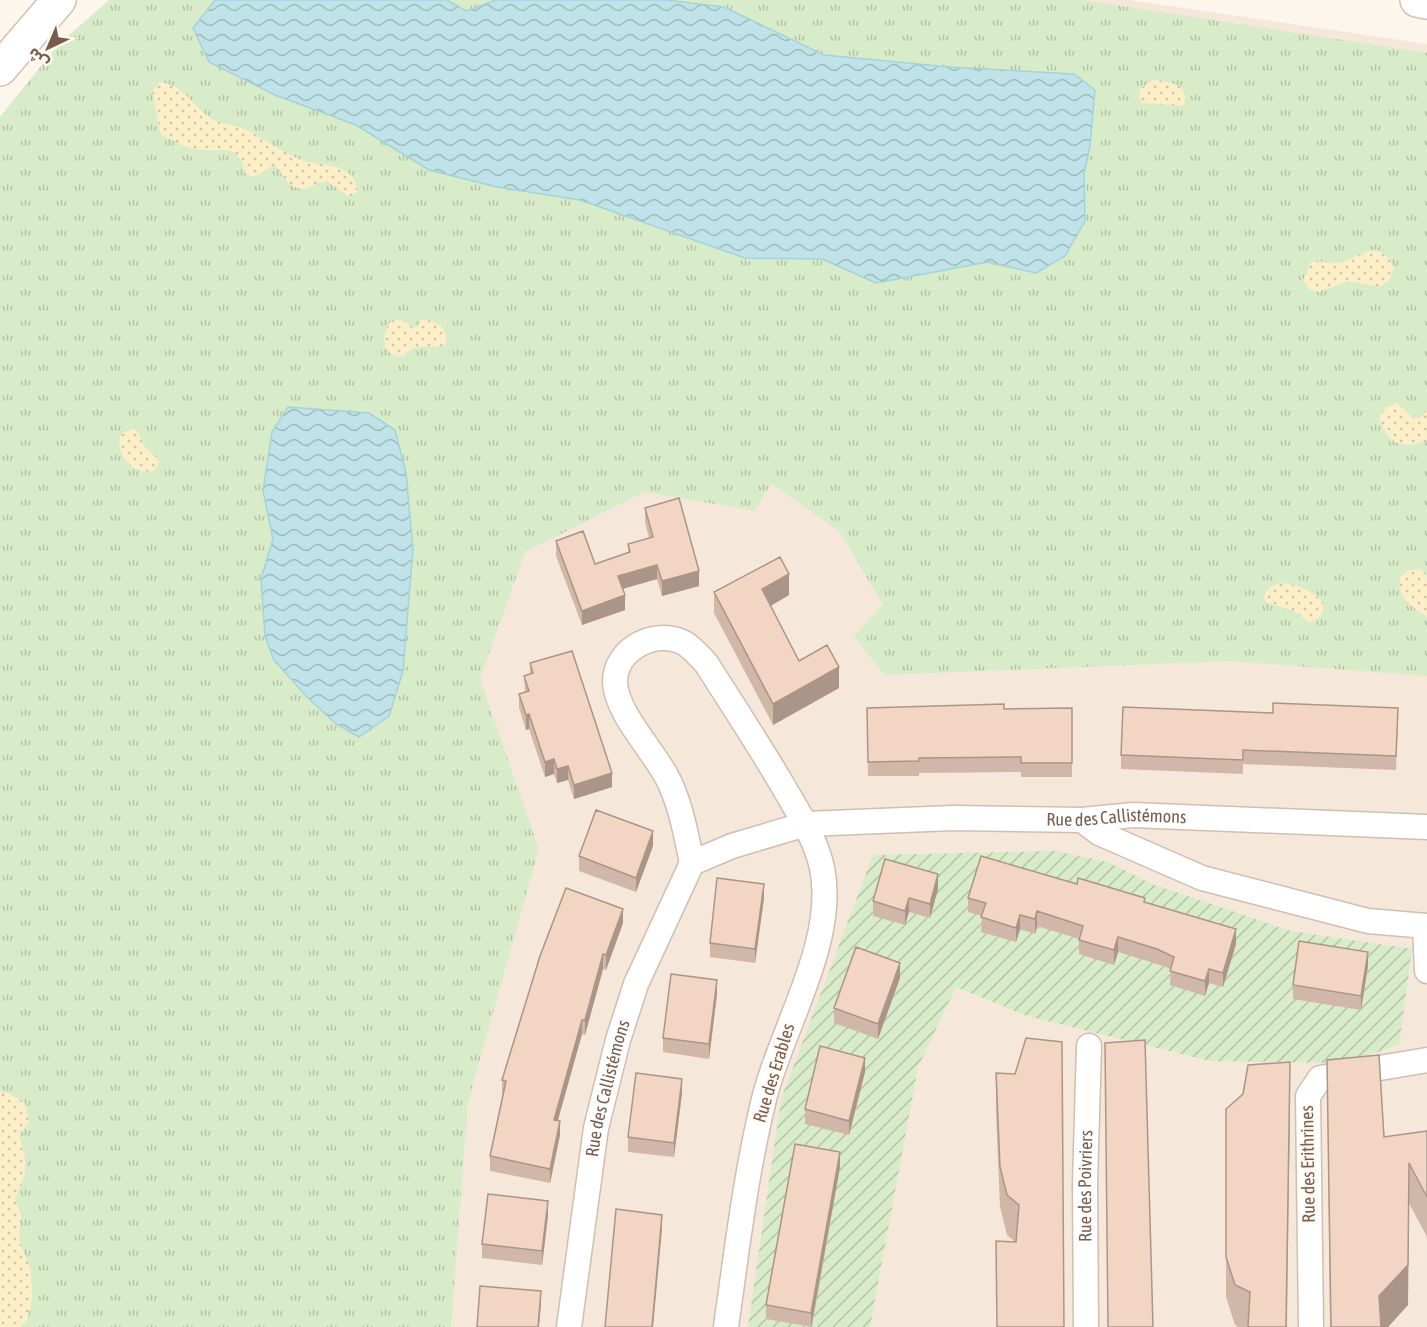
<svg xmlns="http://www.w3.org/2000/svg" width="1427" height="1327" viewBox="0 0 1427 1327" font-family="'Asap Condensed','Noto Sans Arabic',sans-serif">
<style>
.residential{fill:#f5e8da}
.grass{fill:url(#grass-tufts)}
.sand{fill:url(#sand-dots)}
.garden{fill:url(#garden-furrows)}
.water{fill:url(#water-waves);stroke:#a5d3da;stroke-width:1.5}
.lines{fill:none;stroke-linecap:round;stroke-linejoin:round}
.street-casing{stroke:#d1beb0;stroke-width:27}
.secondary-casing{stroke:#d6c0b0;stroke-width:36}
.street{stroke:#fff;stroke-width:24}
.secondary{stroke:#fff;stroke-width:33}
.wall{fill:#d1b7a8}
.shaded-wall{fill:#aa9588}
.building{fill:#f3d5c3;stroke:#aa9588;stroke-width:1.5}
.labels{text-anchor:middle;stroke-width:4.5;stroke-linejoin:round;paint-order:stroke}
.street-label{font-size:18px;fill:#7a5c4d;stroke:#fffaf3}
</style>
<defs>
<pattern id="grass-tufts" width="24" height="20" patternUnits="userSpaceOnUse" patternTransform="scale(1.5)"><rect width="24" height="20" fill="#d8ecc9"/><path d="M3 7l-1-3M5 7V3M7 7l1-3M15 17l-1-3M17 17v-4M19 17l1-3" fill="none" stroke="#b4c2a5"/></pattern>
<pattern id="sand-dots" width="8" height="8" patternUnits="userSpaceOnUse" patternTransform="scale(1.5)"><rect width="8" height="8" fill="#fcefc7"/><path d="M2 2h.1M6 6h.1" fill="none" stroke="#d1c5a4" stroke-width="1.8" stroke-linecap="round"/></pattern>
<pattern id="garden-furrows" width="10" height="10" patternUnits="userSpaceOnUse" patternTransform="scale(1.5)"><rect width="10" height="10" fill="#d8ecc9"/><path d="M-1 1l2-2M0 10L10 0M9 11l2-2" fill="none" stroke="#b4c2a5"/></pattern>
<pattern id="water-waves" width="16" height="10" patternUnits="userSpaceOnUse" patternTransform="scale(1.5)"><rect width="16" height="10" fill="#bfe3e8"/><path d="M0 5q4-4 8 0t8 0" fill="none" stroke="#a0bbbe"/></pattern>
</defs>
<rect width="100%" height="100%" fill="#fdf6ec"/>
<!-- residential -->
<path class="residential" d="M109,0h1020l298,44v1283h-1427v-1210l59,-73z"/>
<!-- grass -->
<path class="grass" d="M109,0h974l344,53v623l-197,-15 -345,14 -31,-39 29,-31 -43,-73 -69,-49 -16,28 -111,-19 -119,60 -45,127 59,170 -71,253 -17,225h-451v-1210l59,-73z"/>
<!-- sand -->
<path class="sand" d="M1153,80c16,1 40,5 30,26l-41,-3 -3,-5 1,-9z
M160,82c24,3 33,25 52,37 10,6 24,6 35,11 13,7 26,17 40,23 6,3 14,8 21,9 21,4 46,3 50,29l-8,6c-8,-4 -20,-17 -29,-15 -5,0 -9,5 -13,6 -19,4 -23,-12 -34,-23l-20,12 -8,-3c-8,-35 -25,-20 -51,-25 -13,-2 -22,-10 -34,-14l-9,-44z
M1377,250l13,9 4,9 -5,13 -10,6 -31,-6 -29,11 -10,-3 -6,-9 8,-18c11,-3 23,4 34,-1 12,-4 18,-10 32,-11z
M396,319l10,3 4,5h7l4,-7c15,-1 27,7 25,24 -16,7 -30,-4 -42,12 -22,1 -23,-17 -15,-33z
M1397,403l16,15h7l7,-8v30c-23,11 -40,4 -48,-22l7,-11z
M133,428l6,6 5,12 16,15 -6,10c-21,4 -40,-16 -33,-37z
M1420,569l6,5 1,5v37c-17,-8 -30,-20 -27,-39l7,-6z
M1283,583c17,3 30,7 41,21 -1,11 -4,15 -15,18l-15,-11 -28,-9 -2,-4c3,-12 9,-13 19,-15z
M0,1092l10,2 15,9 4,19 -10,13 7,27 -2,15 -9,22 6,17 -2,23 12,32 1,29 -5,20 -7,7h-20z"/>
<!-- garden -->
<path class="garden" d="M1056,851l52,11 44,22 139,47 121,18 -13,96 -56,18 -133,-2 -183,-45 -71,-29 -38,80 -48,260h-122l33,-228 92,-244z"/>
<!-- water -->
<path class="water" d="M215,0h232l19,11 30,-11h171l57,7 100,48 126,12 124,7 21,16 -5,56 -6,28 1,47 -20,35 -29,17 -48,-11 -112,21 -54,-24 -77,-1 -165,-58 -83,-13 -68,-17 -73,-45 -81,-30 -66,-33 -16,-34z
M288,407l81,6 26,17 11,43 7,76 -10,122 -14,45 -30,21 -23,-13 -30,-28 -32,-36 -9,-24 -4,-57 12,-40 -10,-48 9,-59z"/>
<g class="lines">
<!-- street casing -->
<g class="street-casing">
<g id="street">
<path d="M1082,820l17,13 103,45 166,43 59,5"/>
<path d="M692,863c-6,-28 -11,-58 -24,-84 -15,-29 -51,-65 -53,-96 -1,-35 43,-56 71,-39 7,5 14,13 20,19 26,41 53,82 77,123 15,26 33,53 39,82 15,72 -39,158 -57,227 -19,76 -28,154 -39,232"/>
<path d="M1425,926l2,45"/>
<path id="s1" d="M569,1327l27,-199 22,-88 18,-56 56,-121 40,-17 74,-22 147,-6 129,2 51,-5 294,12"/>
<path id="s2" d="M1086,1327l-1,-144 4,-137"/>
<path d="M1311,1327l-3,-231 12,-18 107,-18"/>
</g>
</g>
<!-- secondary casing -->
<g class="secondary-casing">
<path id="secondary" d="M1417,0l10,2
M0,69l59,-69"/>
</g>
<!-- street -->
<use href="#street" class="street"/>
<!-- secondary -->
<use href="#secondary" class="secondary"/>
</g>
<!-- wall -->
<path class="wall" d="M645,508l54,78 -37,10 -5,-17 -34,10 2,21 -43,15 -26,-69v-15l39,23 33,-11v-9l21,-6 -4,-16z
M714,592l75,3 -19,11 29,55 40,27 -66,37 -59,-112z
M530,663l82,124 -38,12 -6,-19 -11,3 -3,-9 -9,3 -16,-48 -3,1 -7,-22v-14l6,-2 -1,-16 6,-2z
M867,708l137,1 68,-1v69h-51v-5l-102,1v3h-51z
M1398,723l-2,47 -153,-6v10l-122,-5v-14z
M653,846l-17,46 -57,-21v-15z
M1077,884l68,18 91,42 -13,43 -14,-4 -4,13 -35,-11 1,-16 -14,-5 -39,-12 -4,13 -35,-11v-15l-42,-13 -2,8 -15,-5 -4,13 -35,-10 1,-16 -14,-4v-14z
M938,889l-8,29 -21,-6 -4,13 -32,-9v-15z
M764,898l-9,65 -45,-6v-14z
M623,923l-17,47 -3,-1 -18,66 -3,-1 -24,86 2,15 -10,48 -60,-12v-15l13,-61h-1v-15z
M1368,966l-7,44 -68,-11v-14z
M900,978l-22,61 -44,-16v-15z
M717,994l-8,65 -46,-7v-14z
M1327,1060l57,77 43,-6v106l-18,-34 -1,102 -20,22h-58z
M865,1072l-16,63 -44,-11v-15z
M996,1073l68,254 -49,-85 -8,-7 -7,-28 -4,-94z
M682,1093l-8,64 -46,-5v-15z
M1290,1103l-3,224h-49l-3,-2 -9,-28v-188z
M840,1167l-28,160 -46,-8v-14z
M548,1216l-6,49 -60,-7v-14z"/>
<!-- shaded-wall -->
<path class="shaded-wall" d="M657,565v14l-39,11v-14z
M699,571v15l-37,10v-15z
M789,574v21l-27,16v-22z
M625,595v15l-43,15v-14z
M839,667v21l-66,37v-21z
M529,714v15l-3,1v-15z
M554,759v15l-9,3v-15z
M568,766v14l-11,3v-14z
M612,773v14l-38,12v-14z
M653,831v15l-17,46v-14z
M938,874v15l-8,29v-14z
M764,884v14l-9,65v-14z
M909,898v14l-4,13v-14z
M623,909v14l-17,47v-15z
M1037,911v15l-2,8v-15z
M1020,915v14l-4,13v-14z
M1236,929v15l-13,43v-14z
M1118,937v15l-4,13v-15z
M1368,952v14l-7,44v-14z
M603,954v15l-18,66v-15z
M900,963v15l-22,61v-15z
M1209,969v14l-4,13v-15z
M717,980v14l-8,65v-15z
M582,1020v14l-28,100v-14z
M865,1058v14l-16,63v-14z
M1290,1062v41l-4,224z
M682,1079v14l-8,64v-14z
M560,1121v14l-10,48v-14z
M840,1152v15l-29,160v-14z
M1409,1163l-1,142 -20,22h-9v-31z
M548,1201v15l-6,49v-14z
M662,1215v14l-9,98h-1z
M541,1291v14l-2,22h-1z"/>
<!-- building -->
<path class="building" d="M679,498l20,73 -37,10 -5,-16 -39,11 7,19 -43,16 -26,-70 27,-10 12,33 35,-12 -2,-8 25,-7 -8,-29z
M780,557l9,17 -27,15 37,72 28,-16 12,22 -66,37 -59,-112z
M572,651l40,122 -38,12 -6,-19 -11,3 -3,-10 -9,3 -16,-48 -3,1 -7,-21 10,-3 -5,-15 9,-3 -3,-10z
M1273,703l125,5 -2,48 -153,-6v10l-122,-5 2,-48 150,6z
M1004,704v5l68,-1v55h-51v-6l-102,1v3l-51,1 -1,-54z
M596,810l57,21 -17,47 -57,-22z
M981,856l96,28 1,-6 67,20 -1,4 92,27 -13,44 -14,-4 -4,12 -35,-10 4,-14 -17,-8 -39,-12 -4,13 -35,-10 4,-14 -46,-15 -2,8 -15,-4 -4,13 -35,-11 5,-14 -18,-5z
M885,859l53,15 -8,30 -21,-6 -4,13 -32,-10z
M717,878l47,6 -9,65 -45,-6z
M566,888l57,21 -17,46 -3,-1 -18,66h-3l-28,100 6,1 -10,48 -60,-13 16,-75 -4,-1 38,-124z
M1299,941l69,11 -7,44 -68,-11z
M856,947l44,16 -22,61 -44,-16z
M671,974l46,6 -8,64 -46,-6z
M1026,1038l36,4 2,285h-67l-1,-86 20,1 3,-37 -12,-10 -7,-28 -4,-94 19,1z
M1145,1040l8,287h-45l-3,-284z
M820,1046l45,12 -16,63 -44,-12z
M1379,1055l5,82 43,-6v66l-18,-34 -1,102 -29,31 2,31h-50l-4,-267z
M1290,1062l-4,265h-38l2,-35 -15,-7 -9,-28v-148l17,-15 5,-29z
M636,1073l46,6 -8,64 -46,-6z
M795,1144l45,8 -29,161 -45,-8z
M488,1194l60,7 -6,50 -60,-7z
M616,1209l46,6 -10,112h-47z
M480,1286l61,5 -3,36h-61z"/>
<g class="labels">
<!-- street labels -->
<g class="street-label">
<text dy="6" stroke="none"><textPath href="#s1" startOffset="915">Rue des Callistémons</textPath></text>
<text transform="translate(774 1073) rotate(-73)" y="6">Rue des Erables</text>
<text dy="6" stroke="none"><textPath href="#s1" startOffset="242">Rue des Callistémons</textPath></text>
<text transform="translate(1308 1164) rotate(-91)" y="6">Rue des Erithrines</text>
<text dy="6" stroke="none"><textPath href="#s2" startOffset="141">Rue des Poivriers</textPath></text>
</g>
</g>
<!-- north arrow -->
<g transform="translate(48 48) rotate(224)" stroke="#fffaf3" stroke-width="4.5" paint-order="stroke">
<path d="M0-4.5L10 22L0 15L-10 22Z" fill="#7a5c4d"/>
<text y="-9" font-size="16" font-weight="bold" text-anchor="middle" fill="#7a5c4d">ش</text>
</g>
</svg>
